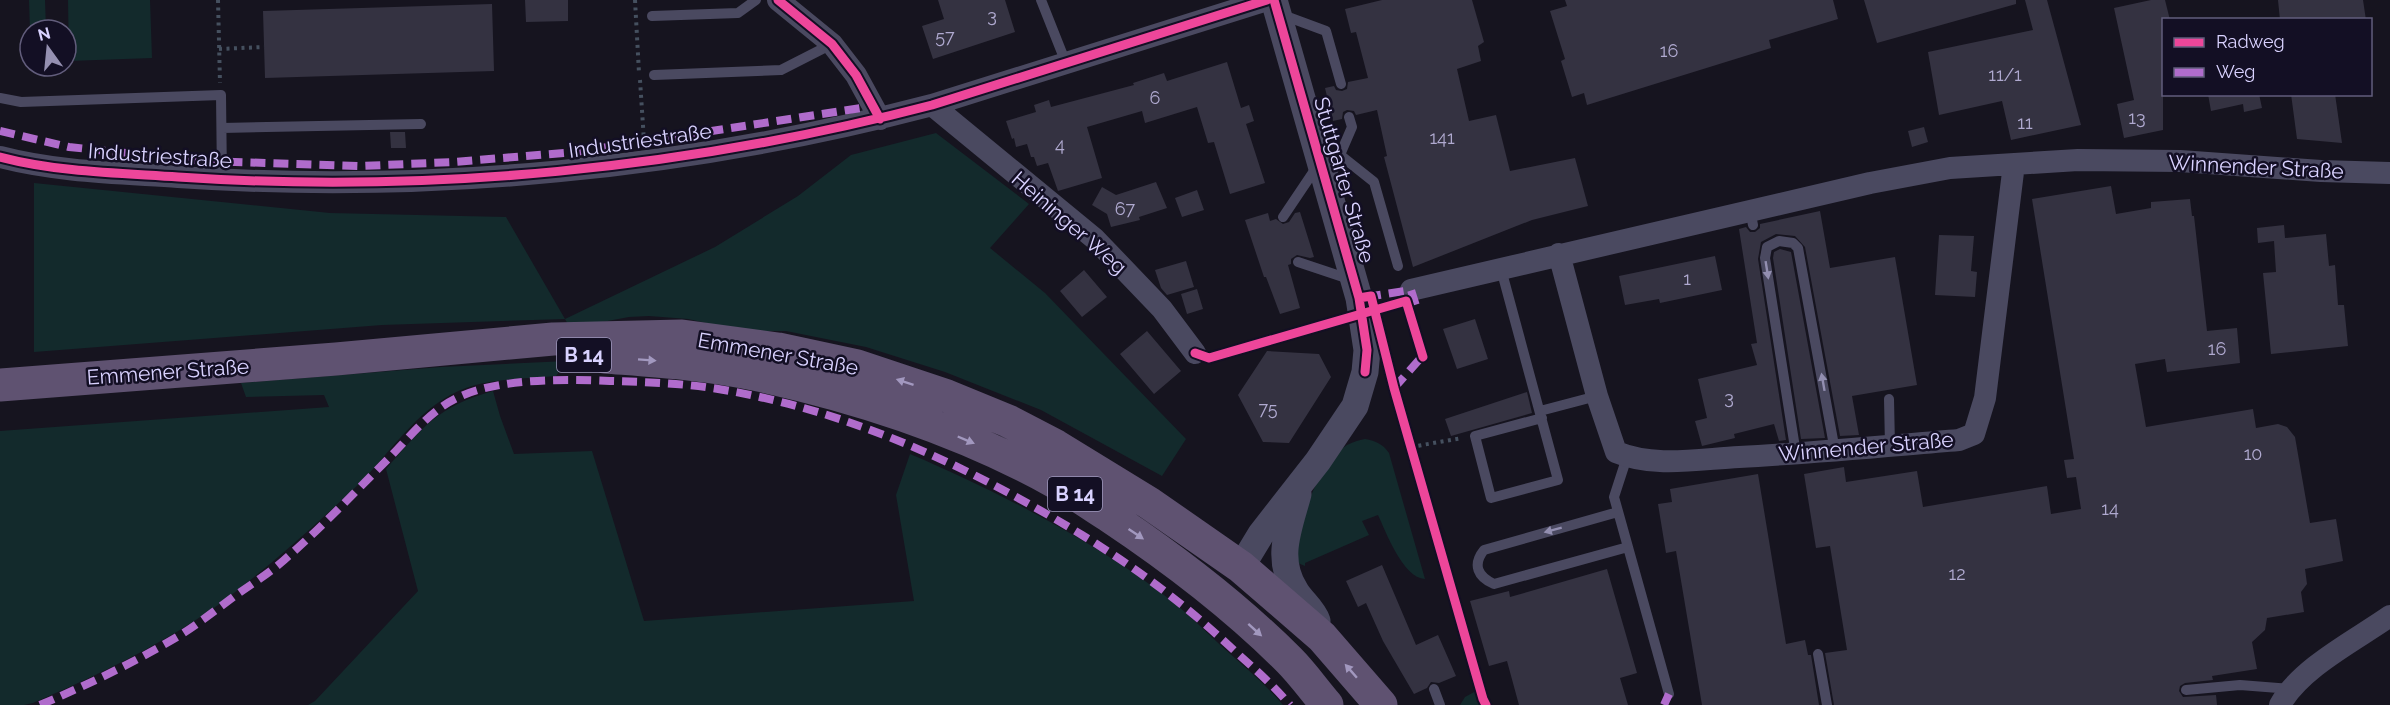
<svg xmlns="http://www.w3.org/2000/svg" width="2390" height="705" viewBox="0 0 2390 705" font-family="Raleway,sans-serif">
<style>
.green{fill:#132a2c}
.building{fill:#343241}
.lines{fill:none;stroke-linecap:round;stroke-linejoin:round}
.path{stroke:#45505f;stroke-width:4;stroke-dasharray:3 4.5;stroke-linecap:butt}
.service{stroke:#4a4960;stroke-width:10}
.minor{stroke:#4a4960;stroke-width:22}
.tertiary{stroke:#4a4960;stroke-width:27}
.primary{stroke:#5f5271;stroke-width:33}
.quiet{stroke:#b06ccc;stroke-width:8;stroke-dasharray:15 8;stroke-linecap:butt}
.cycleway-casing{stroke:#130f24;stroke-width:13}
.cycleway{stroke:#ed469a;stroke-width:9}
.oneway{fill:#928eb0}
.oneway2{fill:#a298bf}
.labels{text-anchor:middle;stroke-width:5;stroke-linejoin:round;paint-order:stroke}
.number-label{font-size:18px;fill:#b0aad0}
.shield{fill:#130f24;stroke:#9e98bd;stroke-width:1.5}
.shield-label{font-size:20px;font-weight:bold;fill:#d9d2ff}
.street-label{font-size:21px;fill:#d9d2ff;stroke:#130f24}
</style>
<rect width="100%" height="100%" fill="#16141f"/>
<!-- green -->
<path class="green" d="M29,0h16l1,30h-16z
M68,0h82l2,58 -83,3z
M936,133l93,71 -39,44 55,45 141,146 -24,37 -121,-66 -96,-38 -79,-25 -80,-16h-43l-55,-12 -39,-3 -20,1 -59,11 -5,-9 -183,6 -348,27v-169l296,30 176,4 59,102 150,-72 83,-51 53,-41z
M567,361l-11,15c-29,3 -63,2 -90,12 -45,16 -72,60 -104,93 -42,40 -91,84 -137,119 -59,43 -125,74 -192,103l-9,2h-24v-274l329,-24 -5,-12 -78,2 -5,-14 200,-16z
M493,391l7,25 14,38 78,-3 52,170 270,-20 -18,-106 14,-41c87,37 189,89 263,148 19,15 36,33 54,49 20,18 39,34 56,54h-975l7,-4 103,-110 -32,-122c36,-41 52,-63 107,-78z
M1365,439c11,2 18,5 24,14l36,126c-22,-1 -39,-47 -47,-64l-16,6 7,14 -64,28v3l-7,-3c-5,-33 20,-99 49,-118 6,-3 12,-5 18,-6z
M1476,691l6,14h-22l5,-8z"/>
<!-- building -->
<path class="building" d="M525,0h43v21l-42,1z
M938,0h67l10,32 -82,27 -11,-33 22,-7z
M1382,0h90l12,42 -6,4 3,15 -24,8 12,52 27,-6 14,56 65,-13 13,48 -56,14 -119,47 -29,-110 3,-1 -10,-46 -21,5 -2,-4 -7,-1 -4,2 -1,7 -9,2 -8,-33 9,-2 2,4 6,1 5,-2 1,-7 20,-4 -12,-46 -5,1 -6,-24z
M1565,0h268l5,19 -69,21 2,8 -184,57 -3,-12 -12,4 -11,-36 4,-2 -15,-48 17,-5z
M1864,0h152v4l-139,39z
M2025,0h22l34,125 -70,15 -9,-39 -63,14 -11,-63 105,-22z
M2151,0h14l5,20h-7v110l-39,8 -7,-34 17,-4 -20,-92z
M2278,0h85l3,20h-86z
M492,4l2,67 -229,7 -2,-67z
M1227,62l14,46 8,-3 5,16 -8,3 19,59 -35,11 -16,-52 -6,1 -11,-36 -52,16 -3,-12 -55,16 15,51 -44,13 -10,-28 -11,3 -3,-9h-3l-4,-13 -11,3 -2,-9 -2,1 -6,-18 30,-9 -2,-7 15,-5 2,7 83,-22 -1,-2 31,-10 3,8z
M2208,94h51l3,14 -18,4 -1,-8 -32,7z
M2291,94h44l7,49 -45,-4z
M1924,127l4,15 -16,5 -4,-16z
M390,132h15l1,16h-15z
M1156,182l11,26 -28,9 1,3 -29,7 -4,-13 -15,-9 10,-18 14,8z
M2111,186l5,28 35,-6v-6l39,-3 2,17h2l13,115 30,-3 3,35 -73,9 -2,-13 -30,5 11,63 107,-18 3,19 22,-4 9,3 8,10 15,86 26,-4 7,42 -38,8 2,15 -6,8 3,20 -37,6 -2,12 -13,12 5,27 -45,7 1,4 -28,3 -5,3 -1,5 4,6 33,-2 1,10h-383l-9,-52 22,-3 -17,-104 -14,2 -12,-74 40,-7 2,15 71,-11 6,36 124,-21 4,28 30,-5 -5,-32 -9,1 -3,-18 10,-1 -42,-260z
M1197,190l7,20 -22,7 -7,-19z
M1820,211l10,57 65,-11 22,128 -65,11 7,39 -19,1 -35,-189 -10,-11 -19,-2 -15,8 -3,17 28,181 -7,1 -5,-17 -40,10 1,4 -33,8 -7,-25 12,-3 -9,-39 59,-14 -6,-21 6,-1 -18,-114 7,-2 4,5h5l5,-4v-4z
M1300,212l14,45 -4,1 -13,-3 -6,4v5l-3,1 12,43 -20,6 -14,-37h-2l-19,-57 23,-7 2,8 6,-2 7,5 6,-2 6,-9z
M2284,225l1,13 41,-4 3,32 6,-1 3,40h6l4,41 -77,8 -8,-81 13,-1 -2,-31 -16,2 -1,-15z
M1939,235l35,1 -3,35 6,1 -2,25 -40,-2z
M1780,249l11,3 34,186 -24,1 -28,-181 1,-6z
M1715,256l7,34 -62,13 -1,-4 -34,6 -6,-29z
M1186,261l8,26 -27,8 -6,-7 -6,-18z
M1084,270l23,27 -25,20 -22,-26z
M1197,289l6,20 -16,5 -6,-20z
M1475,319l13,40 -31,10 -14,-40z
M1147,331l34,40 -27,23 -34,-40z
M1267,351l52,3 12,23 -42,66 -26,-1 -25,-47z
M1527,392l5,21 -81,23 -6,-17z
M1758,474l28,170 19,-4 3,15h3l8,50h-117l-26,-154 -10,2 -8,-49 14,-2 -2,-13z
M1382,565l34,80 22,-10 18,41 -17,7 -8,-1 -4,6 -13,6 -31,-53 -17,-38 -8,4 -12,-26z
M1607,569l30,104 -17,5 8,27h-109l-12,-44 -18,5 -19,-65 39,-10 1,6z"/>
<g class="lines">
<!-- path -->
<path class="path" d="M218,0l2,83
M635,0l4,73
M219,49l45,-2
M640,80l4,61
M1411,447l51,-9"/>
<!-- service -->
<path class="service" d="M1041,0l25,63
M1280,14l46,17 15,53
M652,16l86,-3 18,-13
M654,75l127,-5 51,-26
M0,98l21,4 200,-7 1,85
M222,128l199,-4
M1340,155l34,27 24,84
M1330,178l22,-51 -3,-10
M1750,210l3,15
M1283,217l35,-52
M1298,262l54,18
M1501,269l57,211 -67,18 -16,-62 67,-18
M1889,399l1,47
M1540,411l57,-15
M1796,454l-31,-196 2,-11 12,-6 14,2 5,5 37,203
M1627,457l-13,40 55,197
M1618,512l-134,38c-12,15 -6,27 10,34l134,-37
M1818,654l9,51
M1434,689l6,16
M2186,690l54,-5 50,4"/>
<!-- minor -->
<path class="minor" d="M778,0l54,44 24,31 24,44
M932,105l163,134 67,70 33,44
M0,157c57,15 119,16 178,20 252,17 509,-8 754,-72l335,-105
M1559,254l38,142 19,56c38,16 83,7 123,5 73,-4 147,-11 220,-17l15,-6 11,-36 29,-234
M1411,290l459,-107 80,-15 128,-8 102,1 141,10 69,2
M2280,705c20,-37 76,-65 110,-89"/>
<!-- tertiary -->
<path class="tertiary" d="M1298,494c-9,34 -23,64 -3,96 6,11 18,19 22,31
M1241,567l20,-33 57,-73 37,-55 10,-34 2,-22 -8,-52 -85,-298"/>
<!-- primary -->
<path class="primary" d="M605,357c51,4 103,7 153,18 101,22 207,57 297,107 19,10 36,23 54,34 63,42 126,90 180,144 14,14 25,30 38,45
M0,385l336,-26 217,-20 129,-3 96,13 79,17 90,30 61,25 48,25 93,57 92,64 81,70 59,68"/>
<!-- quiet -->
<path class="quiet" d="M0,131l69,16 134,14 158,5 93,-4 121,-10 299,-46
M1366,297l45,-7 6,19
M1394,388l32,-36
M40,705c47,-20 93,-42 137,-68 20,-12 40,-28 59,-42 16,-11 33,-22 47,-34 37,-32 71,-68 105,-102 22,-22 42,-49 71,-62 40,-19 107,-18 151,-16 34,1 68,2 102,7 132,20 257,78 370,147 59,36 105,71 156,119 18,16 36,32 52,51
M1664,705l5,-11"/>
<!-- cycleway casing -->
<g class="cycleway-casing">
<path id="cycleway" d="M778,0l54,44 24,31 24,44
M1274,0l85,298 8,52 -2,22
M0,157c57,15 119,16 178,20 252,17 509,-8 754,-72l335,-105
M1359,298l12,-2 23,92 89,311 3,6
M1195,353l14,5 197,-57 17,56"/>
</g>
<!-- cycleway -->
<use href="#cycleway" class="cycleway"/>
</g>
<!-- one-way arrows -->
<defs><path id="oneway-solid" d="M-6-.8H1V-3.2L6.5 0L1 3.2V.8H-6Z" transform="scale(1.5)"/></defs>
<g class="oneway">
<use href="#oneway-solid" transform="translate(1767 270) rotate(81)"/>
<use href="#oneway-solid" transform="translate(1823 382) rotate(-100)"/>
<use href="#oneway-solid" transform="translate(1553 530) rotate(165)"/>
</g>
<g class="oneway2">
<use href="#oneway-solid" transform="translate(647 360) rotate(4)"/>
<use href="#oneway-solid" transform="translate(905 382) rotate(-162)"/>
<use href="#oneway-solid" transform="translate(966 440) rotate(23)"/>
<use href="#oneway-solid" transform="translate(1136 534) rotate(34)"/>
<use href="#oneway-solid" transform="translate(1255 630) rotate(42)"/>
<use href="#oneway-solid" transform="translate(1351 671) rotate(-131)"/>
</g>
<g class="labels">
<!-- number labels -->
<g class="number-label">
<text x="992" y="22">3</text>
<text x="945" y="43">57</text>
<text x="1669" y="57">16</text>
<text x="2005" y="81">11/1</text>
<text x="1155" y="104">6</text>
<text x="2137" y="124">13</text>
<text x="2025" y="129">11</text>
<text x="1442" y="144">141</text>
<text x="1060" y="151">4</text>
<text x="1125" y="215">67</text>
<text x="1687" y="285">1</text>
<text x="2217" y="355">16</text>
<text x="1729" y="404">3</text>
<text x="1268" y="415">75</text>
<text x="2253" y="460">10</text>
<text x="2110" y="515">14</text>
<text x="1957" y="580">12</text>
</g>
<!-- shield labels -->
<g class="shield">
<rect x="557" y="338" width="54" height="34" rx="4.5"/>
<rect x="1048" y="477" width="54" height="34" rx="4.5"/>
</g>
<g class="shield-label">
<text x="584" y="362">B 14</text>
<text x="1075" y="501">B 14</text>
</g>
<!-- street labels -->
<g class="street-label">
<text transform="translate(640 141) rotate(-8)" y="7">Industriestraße</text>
<text transform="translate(160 156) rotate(4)" y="7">Industriestraße</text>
<text transform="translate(2256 167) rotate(3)" y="7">Winnender Straße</text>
<text transform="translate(1344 180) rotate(74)" y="7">Stuttgarter Straße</text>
<text transform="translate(1069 223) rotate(41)" y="7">Heininger Weg</text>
<text transform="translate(778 354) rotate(10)" y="7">Emmener Straße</text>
<text transform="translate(168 372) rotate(-4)" y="7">Emmener Straße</text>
<text transform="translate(1866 447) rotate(-5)" y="7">Winnender Straße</text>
</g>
</g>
<!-- legend -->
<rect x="2162" y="18" width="210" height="78" fill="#130f24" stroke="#625d7c" stroke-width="1.5"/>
<rect x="2174" y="38" width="30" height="9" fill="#ed469a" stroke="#625d7c" stroke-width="1.5"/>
<text x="2216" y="48" font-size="18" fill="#d9d2ff">Radweg</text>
<rect x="2174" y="68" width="30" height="9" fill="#b06ccc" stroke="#625d7c" stroke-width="1.5"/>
<text x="2216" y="78" font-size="18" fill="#d9d2ff">Weg</text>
<!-- north arrow -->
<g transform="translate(48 48) rotate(345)"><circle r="28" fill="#130f24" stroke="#625d7c" stroke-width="1.5"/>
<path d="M0-4.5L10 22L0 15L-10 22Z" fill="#9590b1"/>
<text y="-9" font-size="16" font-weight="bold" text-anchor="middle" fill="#d9d2ff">N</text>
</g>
</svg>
